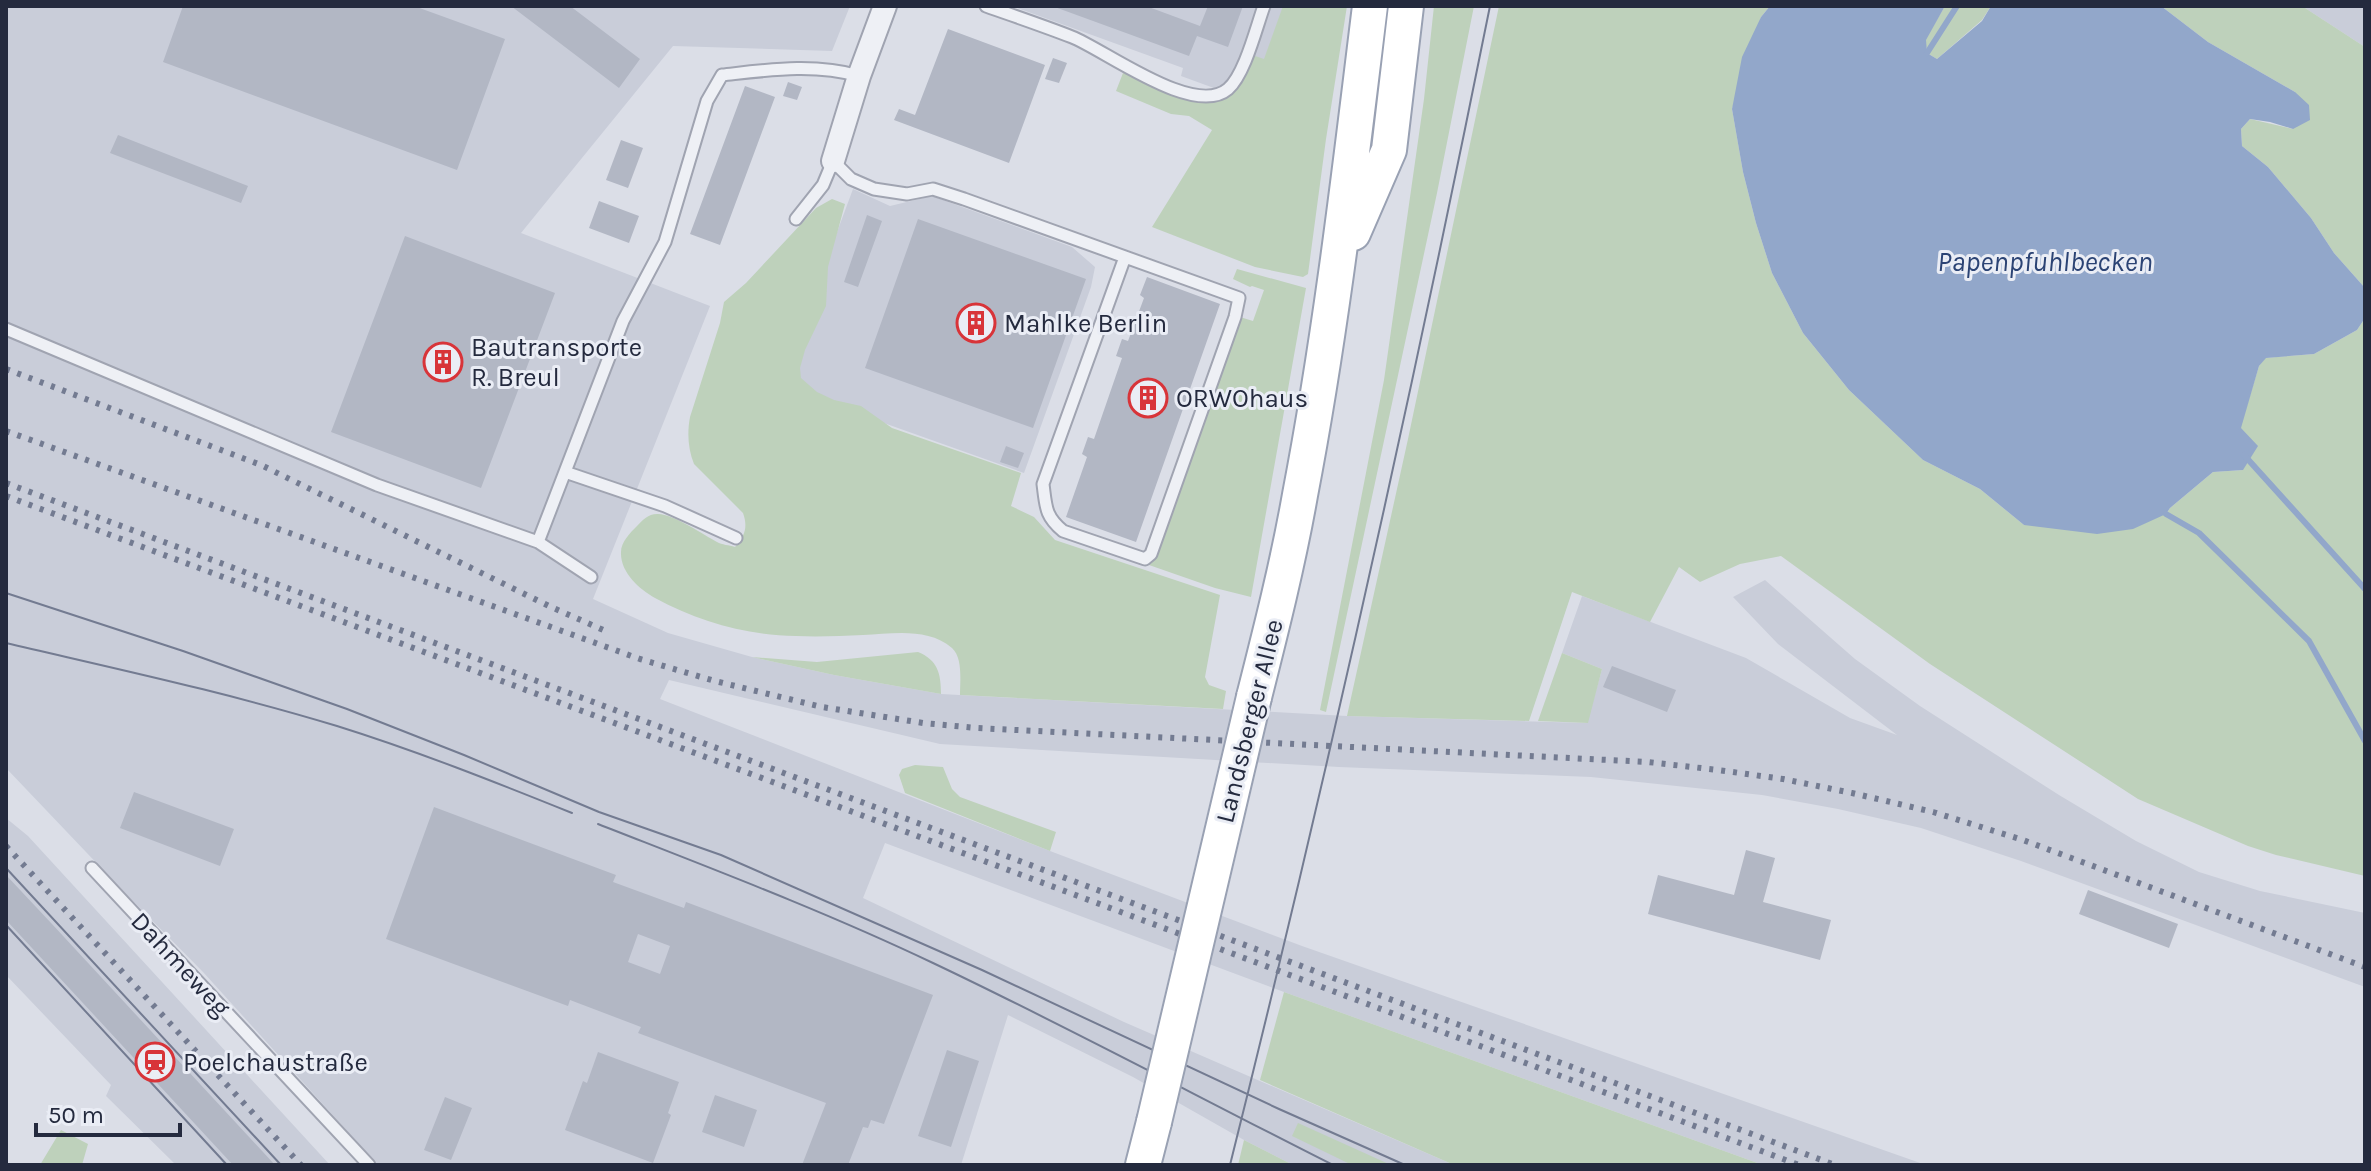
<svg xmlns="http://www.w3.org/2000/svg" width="2371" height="1171" viewBox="0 0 2371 1171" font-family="Karla,sans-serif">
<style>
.built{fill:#c9cdd9}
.green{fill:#bed1bb}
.water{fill:#92a7ca}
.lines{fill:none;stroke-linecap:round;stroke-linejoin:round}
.stream{stroke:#92a7ca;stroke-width:6}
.building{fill:#b2b7c4;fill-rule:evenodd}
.lane-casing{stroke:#a0a4b1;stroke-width:15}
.street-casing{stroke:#a0a4b1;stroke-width:26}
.primary-casing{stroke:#99a1b3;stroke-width:38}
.lane{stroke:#eef0f5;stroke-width:11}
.street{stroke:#eef0f5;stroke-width:22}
.primary{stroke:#fff;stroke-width:34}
.tram{stroke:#737b91;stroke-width:2}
.rail{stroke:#737b91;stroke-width:6;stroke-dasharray:4 8;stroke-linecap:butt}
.primary-bridge-casing{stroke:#99a1b3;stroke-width:38;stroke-linecap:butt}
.primary-bridge{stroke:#fff;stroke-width:34}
.labels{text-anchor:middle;stroke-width:6;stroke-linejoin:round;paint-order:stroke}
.poi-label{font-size:26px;fill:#242a3e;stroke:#eaedf5;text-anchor:start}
.street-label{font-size:26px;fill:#242a3e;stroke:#eaedf5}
.water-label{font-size:28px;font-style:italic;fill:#2b4374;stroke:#eaedf5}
</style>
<rect width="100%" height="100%" fill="#dbdee7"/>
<!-- built -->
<path class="built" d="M6,6h844l-18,45 -159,-5 -152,187 189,73 -117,293 75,34 84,24 82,18 107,19 406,22 240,7 15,-54 -40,-16 20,-57 164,62 104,60 47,17 -119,-91 -45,-47 32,-17 90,79 65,47 139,89 77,46 63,31 61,19 105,22v74l-344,-126 -100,-33 -83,-19 -76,-14 -171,-18 -252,-10 -399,-23 -271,-64 -9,19 390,152 252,95 624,219h-163l-479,-173 -399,-149 -22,55 261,124 330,143h-161l-49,-25 -111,-63 -125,-62 -47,150h-583l-175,-193 -77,-78 -120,-126z
M1012,6h321l-18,119 -134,-49 2,-8z
M2302,6h63v41z
M853,189l37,17 42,-10 140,51 23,20 -4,20 -67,186 -244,-87z
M6,818l22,18 302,329h-154l-70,-69 5,-11 -105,-110z"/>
<!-- green -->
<path class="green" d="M1283,6h64l-21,133 -18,135 -5,3 -48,-10 -103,-40 60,-97 -23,-14 -18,-2 -55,-23 7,-18 78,27c33,4 41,-18 51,-45l12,4z
M1434,6h40l-37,187 -111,519 -6,-2 64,-330 40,-281z
M1499,6h271l-9,11 -29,92 11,63 13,51 16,50 31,60 46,57 74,70 57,29 44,36 142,-11 4,-6 43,-36 30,-2 -3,-42 19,-62 6,-8 49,-4 43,-24 8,-12v558l-89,-21 -28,-9 -110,-47 -208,-135 -149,-108 -41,8 -40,18 -21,-15 -29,55 -78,-30 -43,129 -182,-5 61,-277z
M1945,6h46l-9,14 -45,39 -10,-6 -2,-13z
M2161,6h141l63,41v241l-31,-35 -23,-35 -43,-51 -26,-21 -1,-17 9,-10 43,10 2,-37 -87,-50z
M832,199l13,5 -17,63 -2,39 -21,44 -5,18 1,10 16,14 17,8 27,6 31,22 129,45 -10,33 23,11 21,23 165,55 -15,82 4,8 17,6 -3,18 -263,-14c0,-14 3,-37 -8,-47 -25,-21 -60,-14 -89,-13 -22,1 -45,2 -67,1 -50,-1 -97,-14 -141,-38 -16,-9 -35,-26 -34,-46 0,-10 9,-19 16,-26 6,-6 11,-12 20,-12 15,-1 47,21 60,28 5,3 12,3 18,5 10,-11 13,-20 8,-34l-49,-49c-6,-15 -7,-31 -4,-47l30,-94 4,-21 22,-19 70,-75z
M1237,269l69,19 -55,309 -36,-9 -66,-23 85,-233 6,-15 13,4 11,-31 -12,-4 -2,1 -17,-8z
M918,652c20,8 23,22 23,42l-107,-19 -82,-18 65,5z
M1562,653l40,16 -14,54 -50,-2z
M915,765l28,2 9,22 8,8 96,35 -6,19 -145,-58 -6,-18 3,-6z
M1284,992l479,173h-309l-194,-85z
M1298,1123l93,42h-39l-60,-29z
M61,1130l27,14 -6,21h-42z
M1244,1140l49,25h-55z"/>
<!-- water -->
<path class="water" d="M1770,6h175l-19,34 1,13 10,6 45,-38 9,-15h170l47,36 87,50 14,13 1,15 -17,9 -23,-7 -20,-3 -9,10 1,17 26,21 43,51 23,35 31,35v30l-8,12 -43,24 -48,4 -7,8 -18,62 17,18 -15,24 -30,2 -43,36 -4,6 -33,15 -36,5 -73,-9 -44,-36 -57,-29 -74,-70 -46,-57 -31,-60 -16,-50 -13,-51 -11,-63 10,-52 19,-40z"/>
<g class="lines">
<!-- stream -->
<path class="stream" d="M1927,53l30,-47
M2244,455l121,134
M2166,514l33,19 110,108 56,100"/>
</g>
<!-- building -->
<path class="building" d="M183,6h231l91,33 -48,131 -294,-108z
M511,6h59l70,53 -21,29z
M1052,6h94l54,20 8,-20h35l-15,41 -31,-11 -8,20z
M948,29l97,36 -36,98 -115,-43 5,-11 16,6z
M1053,58l14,5 -8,20 -14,-4z
M788,82l14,5 -5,13 -14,-4z
M745,86l30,11 -55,148 -30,-11z
M118,135l130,51 -7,17 -131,-50z
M621,140l22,8 -15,40 -22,-8z
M599,201l40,15 -10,27 -40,-15z
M867,215l15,6 -24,66 -14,-5z
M918,219l168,60 -53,149 -168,-60z
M405,236l150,57 -74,195 -150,-56z
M1147,277l73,27 -84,238 -70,-25 21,-60 -5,-3 6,-17 6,2 28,-81 -6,-2 6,-17 6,2 16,-43 -4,-3z
M1006,446l18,7 -6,15 -18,-6z
M1612,666l64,24 -9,22 -64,-25z
M134,792l100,37 -14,37 -100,-38z
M434,807l182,68 -3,7 71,26 2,-6 247,93 -49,129 -13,-4 -3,8 -5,-1 -15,38h-46l24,-62 -188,-70 3,-6 -71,-27 -2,6 -182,-67zM638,934l32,12 -10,28 -32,-12z
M1746,850l29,8 -12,44 68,18 -11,40 -172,-46 10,-39 76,20z
M6,875l46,49 223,241h-42l-227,-245z
M2088,890l90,34 -9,24 -90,-34z
M947,1050l32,11 -28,86 -33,-11z
M598,1052l81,30 -11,31 3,2 -18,48 -88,-33 18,-49 4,2z
M715,1095l42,15 -13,37 -42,-15z
M445,1097l27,11 -21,52 -27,-10z"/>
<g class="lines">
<!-- lane casing -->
<g class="lane-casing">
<path id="lane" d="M986,6c28,10 58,20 86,31 33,13 122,81 156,52 17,-15 28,-61 36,-83
M796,219l27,-34 10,-24 18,18 23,10 33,5 26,-5 31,10 275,99 -4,19 -84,237 -6,5 -82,-28c-18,-15 -17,-24 -20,-47l82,-227
M6,329l371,156 161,57 53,35
M565,472l100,34 71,32
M538,542l85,-221 42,-79 42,-141 15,-26c46,-5 92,-12 137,1
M92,868l277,297"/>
</g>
<!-- street casing -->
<g class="street-casing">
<path id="street" d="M833,161l26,-85 26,-70"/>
</g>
<!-- primary casing -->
<g class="primary-casing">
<path id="primary" d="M1353,233l36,-83 17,-144
M1254,697c17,-67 34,-134 46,-202 31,-161 50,-326 70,-489
M1143,1165l11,-43"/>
</g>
<!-- lane -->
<use href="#lane" class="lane"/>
<!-- street -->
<use href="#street" class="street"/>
<!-- primary -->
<use href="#primary" class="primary"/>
<!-- tram -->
<path class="tram" d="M6,593l177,58 164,58 117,46 135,57 122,43 261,115 297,139 126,56
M6,643c111,26 223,50 331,83 80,25 158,56 235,87
M598,824c112,44 226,87 335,139 135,64 267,135 400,202
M6,868l275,297
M6,925l221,240
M1230,1165c96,-384 182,-771 260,-1159"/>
<!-- rail -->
<path class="rail" d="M6,369l255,96 290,142 57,25
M6,431l634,228 75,22 107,26 101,16 54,5 671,34 70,8 65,9 69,14 81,19 90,28 342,127
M6,483l1829,682
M6,496l1793,669
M6,846l295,319"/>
<!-- primary-bridge casing -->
<g class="primary-bridge-casing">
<path id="primary-bridge" d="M1154,1122l100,-425"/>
</g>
<!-- primary-bridge -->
<use href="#primary-bridge" class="primary-bridge"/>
</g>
<!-- icons -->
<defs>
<g id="building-ring" transform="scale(2)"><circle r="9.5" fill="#eaedf5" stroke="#d83439" stroke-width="1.5"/><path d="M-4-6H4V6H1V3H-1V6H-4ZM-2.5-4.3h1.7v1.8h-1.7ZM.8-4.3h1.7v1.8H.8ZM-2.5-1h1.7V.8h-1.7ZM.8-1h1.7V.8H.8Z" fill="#d83439"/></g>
<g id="station-ring" transform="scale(2)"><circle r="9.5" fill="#eaedf5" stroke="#d83439" stroke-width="1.5"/><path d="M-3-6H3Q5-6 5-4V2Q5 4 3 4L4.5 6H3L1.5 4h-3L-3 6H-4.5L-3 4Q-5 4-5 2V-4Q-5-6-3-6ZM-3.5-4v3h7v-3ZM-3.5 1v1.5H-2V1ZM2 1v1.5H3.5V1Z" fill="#d83439"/></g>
</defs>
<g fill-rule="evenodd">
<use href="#building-ring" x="976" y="323"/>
<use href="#building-ring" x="443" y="362"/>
<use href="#building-ring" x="1148" y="398"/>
<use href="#station-ring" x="155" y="1062"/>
</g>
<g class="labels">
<!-- poi labels -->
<g class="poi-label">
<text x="1004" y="332">Mahlke Berlin</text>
<text x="471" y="356">Bautransporte<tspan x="471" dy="30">R. Breul</tspan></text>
<text x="1176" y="407">ORWOhaus</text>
<text x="183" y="1071">Poelchaustraße</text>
</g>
<!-- street labels -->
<g class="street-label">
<text transform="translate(1249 721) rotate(-76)" y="9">Landsberger Allee</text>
<text transform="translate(181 964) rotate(47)" y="9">Dahmeweg</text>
</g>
<!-- water labels -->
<g class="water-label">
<text x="2045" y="271">Papenpfuhlbecken</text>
</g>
</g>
<!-- border -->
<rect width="2371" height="1171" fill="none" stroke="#242a3e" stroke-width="16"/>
<!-- scale -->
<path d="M36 1123v12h144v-12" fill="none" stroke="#242a3e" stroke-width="4"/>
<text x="48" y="1123" font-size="24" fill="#242a3e" stroke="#eaedf5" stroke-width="6" paint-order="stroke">50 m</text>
</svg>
